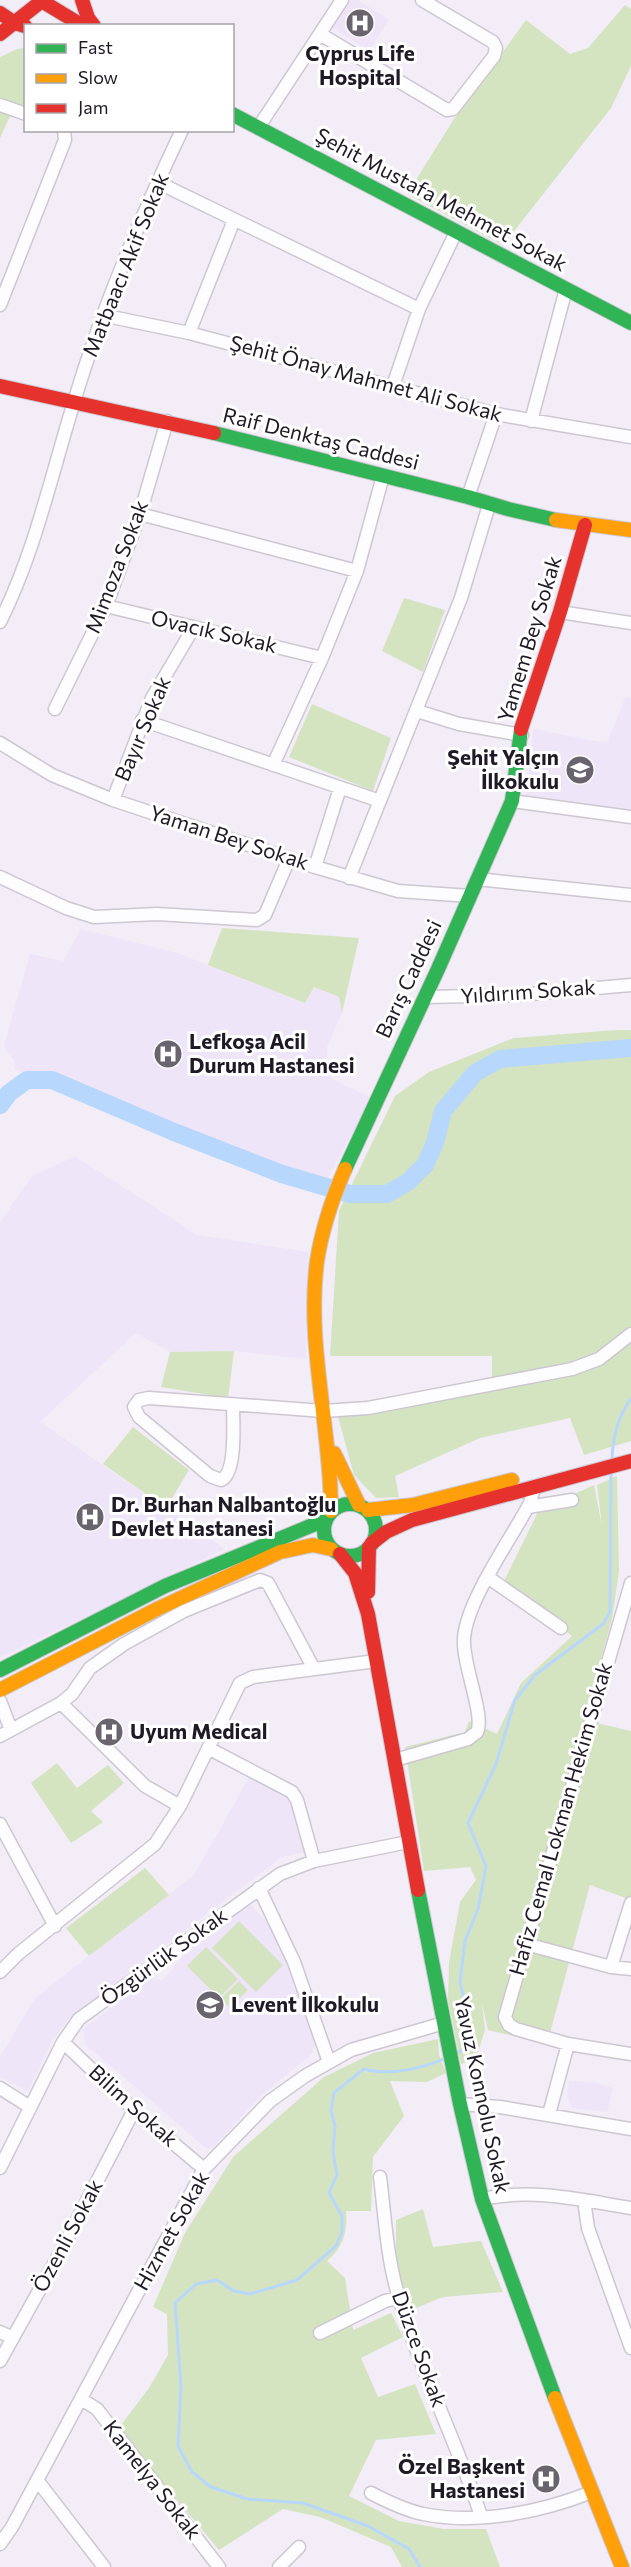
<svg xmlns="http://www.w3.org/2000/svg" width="631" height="2567" viewBox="0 0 631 2567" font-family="Commissioner,sans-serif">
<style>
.built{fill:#efe5f9}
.green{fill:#d5e4c0}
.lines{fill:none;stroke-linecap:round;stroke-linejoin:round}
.stream{stroke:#b7d7fc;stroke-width:3}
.river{stroke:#b7d7fc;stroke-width:18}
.street-casing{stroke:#ccc7d1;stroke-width:15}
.fast-casing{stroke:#ccc7d1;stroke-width:16}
.slow-casing{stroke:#ccc7d1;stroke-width:16}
.jam-casing{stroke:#ccc7d1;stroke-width:16}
.street{stroke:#fdfcfe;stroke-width:12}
.fast{stroke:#30b455;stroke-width:14}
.slow{stroke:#ff9f0a;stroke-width:14}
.jam{stroke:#e5322d;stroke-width:14}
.labels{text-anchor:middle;stroke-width:6;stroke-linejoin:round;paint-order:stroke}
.poi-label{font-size:21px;font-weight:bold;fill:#1f1a25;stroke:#fff;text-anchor:start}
.street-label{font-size:21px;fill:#1f1a25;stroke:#fff}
</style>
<rect width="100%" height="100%" fill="#f2edf7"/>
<!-- built -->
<path class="built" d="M349,0h9l31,20 -20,31 -37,-24z
M626,696l5,2v113l-104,-14 6,-68 74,14z
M81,929l96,24 128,50 9,-16 25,10 3,16 -15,34v17l5,15 39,19 -47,88 -310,-117 1,-8 -11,-15 26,-92 33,7z
M75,1156l122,79 112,17 -3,107 -72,-8 -64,1 -34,-19 -96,89 185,127 -225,109v-436l31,-45z
M250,1776l44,23 12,53 -24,5 -213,162 -17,22 -24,50 -28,-14v-20l35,-59 159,-123z
M249,1903l22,24 16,26 29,84 -4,17 -50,41 -49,52 -6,2 -122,-105 -2,-15 69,-52 10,4 24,-29z
M569,2081l24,1 20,6 -6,24 -34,-4 -6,-11z"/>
<!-- green -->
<path class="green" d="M625,5l6,4v57l-20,42 -108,137 -96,-51 47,-75 72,-99 44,34 18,-6z
M25,48v57h-10l-15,33v-81l17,-8z
M404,598l41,12 -22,62 -41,-21z
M312,704l79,34 -18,53 -84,-34z
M222,928l137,10 -17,75 -3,-16 -25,-10 -9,16 -97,-38z
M616,1030h15v411l-47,14 -14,-37 -90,20 -85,38 4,21 -23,1 -22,-23 -19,-69 157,-27v-23h-162l9,-145 56,-115 34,-24 85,-34z
M234,1351l-6,47 -67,-11 9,-35z
M133,1427l56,43 -23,38 -63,-44z
M617,1476l2,95 -7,48 -28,101 47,11v169l-41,-15 -43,159 -59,-14 -6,-26 3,26 -9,29 -15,5 -13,-65 1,-36 11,-61 16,-22 -6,-13 -46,4 -19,-124 60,-15 4,-11 28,13 24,-51 51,-47 -69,-53 36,-73 55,-25 8,41 -5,-41z
M57,1763l20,25 31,-23 16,18 -33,28 12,11 -32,21 -40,-60z
M145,1868l24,27 -80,61 -23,-28z
M239,1921l44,44 -27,27 -44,-44z
M206,1947l32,32 -19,19 -32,-32z
M239,1981l9,9 -18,18 -9,-10z
M438,2039l1,16 7,18 -19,9 -37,-1 14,35 -31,41 -2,54h-25c2,20 -3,37 -19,50l18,17 8,52 38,-17 12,24 -42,21 17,39 37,-13 21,50 -60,6 -27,56 50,25 45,8h42l14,38h-98l-11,-20 -71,-30 -37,-8 -64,41 -101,-121 31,-41 19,-33 -1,-41 -14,-7 32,-74 48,-76 91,-80 49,-24z
M423,2209l10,38 48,-6 22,51 -60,5 -37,15 -10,-49v-43z"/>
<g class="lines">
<!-- stream -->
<path class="stream" d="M612,1458c1,-20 6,-42 19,-59
M457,2053l18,-10 -15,-61 5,-41 13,-32 8,-43 -18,-43 28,-59 19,-64 20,-25 68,-51 7,-12 1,-138
M420,2567l-11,-18 -41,-23 -65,-23 -56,-4 -36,-12 -19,-15 -14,-26 3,-60 -6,-83 21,-19 21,-4 17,11 16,3 47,-14 39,-34 6,-14v-16l-13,-23 8,-18 -4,-23 2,-26 -4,-15 3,-18 30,-24c24,7 58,0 82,-11"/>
<!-- river -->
<path class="river" d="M0,1105l9,-12 18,-13h25l122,52 108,42 68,20h37l21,-12 17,-17 10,-22 8,-32 32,-38 25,-14 131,-11"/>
<!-- street casing -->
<g class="street-casing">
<path id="street" d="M320,34l127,76 6,-1 41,-53 2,-8 -3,-6 -71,-42
M0,105l26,9
M258,128l84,-128
M157,182l262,127
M0,305l65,-165 -1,-10
M102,315l87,18 307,81 135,23
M189,333l45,-113
M393,386l26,-77 37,-77
M531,421l35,-132
M468,497l28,-83
M140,514l217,57
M106,606l216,52
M560,612l71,11
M0,622c35,-70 51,-146 74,-220 28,-94 66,-184 108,-272
M55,709l51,-103 34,-92 27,-93
M417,711l42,13 63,11
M142,720l238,81
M0,743l52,32 61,25 202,67 83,24 72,5
M273,765l49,-107 35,-87 26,-95
M113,800l39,-102 42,-71
M512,801l119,16
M315,867l25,-79
M0,877l66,31 28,9 63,-3 100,6 8,-5 24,-56
M349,878l112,-280 28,-93
M477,879l154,16
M425,997l94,-2 112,-10
M233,1406c0,16 4,67 -12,74l-11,-4 -71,-59 -5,-10 5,-7 10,-2 174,13 45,-3 204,-39 27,-10 32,-25
M528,1507l44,-7
M489,1578l72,50
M631,1583l-126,434 4,8 7,4 52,15 63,10
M0,1701l11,29
M61,1703l84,83 35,20
M0,1736l61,-33 11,-9 18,-26 34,-24 60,-33 76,-31 8,3 46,86
M208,1748l84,44 5,8 17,61
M395,1760l73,-21 9,-7c8,-17 -15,-68 -13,-94 3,-38 47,-99 66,-135l4,-15
M0,1824l55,102
M259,1888l35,74 35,100
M526,1944l85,23 20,2
M611,1967l20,-64
M0,1972l18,-18 137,-110 25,-38 60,-123 13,-6 123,-16
M63,2042l71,68 70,59
M0,2088l30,19
M460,2104l40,3 131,22
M549,2114l19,-70
M0,2168l63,-126 16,-23 201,-145 34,-13 94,-19
M380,2177c5,40 7,83 19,121 22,75 58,144 82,218
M482,2199c51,-11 99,1 149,9
M584,2200l4,28 43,120
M0,2332l13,6
M320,2333l65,-32 13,-3
M0,2361l60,-108 74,-143
M81,2399l16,10 122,158
M37,2480l67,87
M371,2493c17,9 34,17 52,21 56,11 118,-2 169,-22
M0,2544l12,-17 192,-358 66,-68 35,-25 46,-26 93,-27
M279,2567l20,-20"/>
</g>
<!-- fast casing -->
<g class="fast-casing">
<path id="fast" d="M232,114l399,209
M214,433l254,64 40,12 48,11
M345,1169l93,-200 74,-168 9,-72
M324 1530a26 26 0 1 1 52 0a26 26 0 1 1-52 0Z
M0,1670l165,-84 160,-66
M418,1890l42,214 22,95 73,199"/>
</g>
<!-- slow casing -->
<g class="slow-casing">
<path id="slow" d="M556,520l75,10
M334,1453l25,52
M368,1510l45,-5 99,-25
M331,1511c0,-83 -25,-167 -14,-250 5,-32 15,-62 28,-92
M0,1690l157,-81 123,-57 33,-7 18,4
M555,2398l67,169"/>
</g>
<!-- jam casing -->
<g class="jam-casing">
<path id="jam" d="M40,0l43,26
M82,0l6,18 6,8
M0,13l15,10 10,3
M0,34l43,-34
M0,386l214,47
M521,729l39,-117 25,-87
M372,1543l14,-11 26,-12 219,-59
M340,1554l15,19 13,41 50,276
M368,1592l1,-45"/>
</g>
<!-- street -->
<use href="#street" class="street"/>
<!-- fast -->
<use href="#fast" class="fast"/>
<!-- slow -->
<use href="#slow" class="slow"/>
<!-- jam -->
<use href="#jam" class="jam"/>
</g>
<!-- icons -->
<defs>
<g id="hospital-disc" transform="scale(1.5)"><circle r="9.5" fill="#69646e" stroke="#fff"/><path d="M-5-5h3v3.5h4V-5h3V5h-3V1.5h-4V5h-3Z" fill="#fff"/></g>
<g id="school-disc" transform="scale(1.5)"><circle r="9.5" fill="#69646e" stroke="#fff"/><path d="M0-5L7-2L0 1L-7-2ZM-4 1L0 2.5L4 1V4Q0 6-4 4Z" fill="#fff"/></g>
</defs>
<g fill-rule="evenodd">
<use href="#hospital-disc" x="360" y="23"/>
<use href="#school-disc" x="580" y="770"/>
<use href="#hospital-disc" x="168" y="1054"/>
<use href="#hospital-disc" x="90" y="1517"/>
<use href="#hospital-disc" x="109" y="1732"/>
<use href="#school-disc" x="210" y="2005"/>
<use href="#hospital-disc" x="546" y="2479"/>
</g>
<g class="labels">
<!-- poi labels -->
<g class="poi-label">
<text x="360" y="61" text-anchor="middle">Cyprus Life<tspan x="360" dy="24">Hospital</tspan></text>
<text x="559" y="765" text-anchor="end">Şehit Yalçın<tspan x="559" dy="24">İlkokulu</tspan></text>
<text x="189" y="1049">Lefkoşa Acil<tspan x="189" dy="24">Durum Hastanesi</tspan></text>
<text x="111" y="1512">Dr. Burhan Nalbantoğlu<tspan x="111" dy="24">Devlet Hastanesi</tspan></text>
<text x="130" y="1739">Uyum Medical</text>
<text x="231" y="2012">Levent İlkokulu</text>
<text x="525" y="2474" text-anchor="end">Özel Başkent<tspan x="525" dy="24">Hastanesi</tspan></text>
</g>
<!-- street labels -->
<g class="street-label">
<text transform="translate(441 200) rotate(28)" y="7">Şehit Mustafa Mehmet Sokak</text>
<text transform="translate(126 265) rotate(-68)" y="7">Matbaacı Akif Sokak</text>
<text transform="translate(366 379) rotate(15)" y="7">Şehit Önay Mahmet Ali Sokak</text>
<text transform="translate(321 439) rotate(14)" y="7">Raif Denktaş Caddesi</text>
<text transform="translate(117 567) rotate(-69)" y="7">Mimoza Sokak</text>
<text transform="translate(214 632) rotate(13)" y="7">Ovacık Sokak</text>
<text transform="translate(530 639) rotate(-73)" y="7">Yamem Bey Sokak</text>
<text transform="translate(143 729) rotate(-67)" y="7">Bayır Sokak</text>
<text transform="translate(229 838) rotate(18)" y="7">Yaman Bey Sokak</text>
<text transform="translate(409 979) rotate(-65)" y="7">Barış Caddesi</text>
<text transform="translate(528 992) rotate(-4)" y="7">Yıldırım Sokak</text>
<text transform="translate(561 1819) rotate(-74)" y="7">Hafiz Cemal Lokman Hekim Sokak</text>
<text transform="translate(164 1957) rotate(-36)" y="7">Özgürlük Sokak</text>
<text transform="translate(482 2095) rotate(78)" y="7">Yavuz Konnolu Sokak</text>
<text transform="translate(133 2106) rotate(42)" y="7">Bilim Sokak</text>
<text transform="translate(172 2231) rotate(-61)" y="7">Hizmet Sokak</text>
<text transform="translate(68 2236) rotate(-62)" y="7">Özenli Sokak</text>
<text transform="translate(419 2349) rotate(70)" y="7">Düzce Sokak</text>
<text transform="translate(152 2480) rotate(52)" y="7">Kamelya Sokak</text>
</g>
</g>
<!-- legend -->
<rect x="24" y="24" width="210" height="108" fill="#ffffff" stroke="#a5a3a8" stroke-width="1.5"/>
<rect x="36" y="44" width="30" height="9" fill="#30b455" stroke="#a5a3a8" stroke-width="1.5"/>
<text x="78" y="54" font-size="18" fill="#1f1a25">Fast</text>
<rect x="36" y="74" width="30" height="9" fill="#ff9f0a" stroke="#a5a3a8" stroke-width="1.5"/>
<text x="78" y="84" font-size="18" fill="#1f1a25">Slow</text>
<rect x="36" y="104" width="30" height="9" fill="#e5322d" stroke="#a5a3a8" stroke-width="1.5"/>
<text x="78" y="114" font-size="18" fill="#1f1a25">Jam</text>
</svg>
